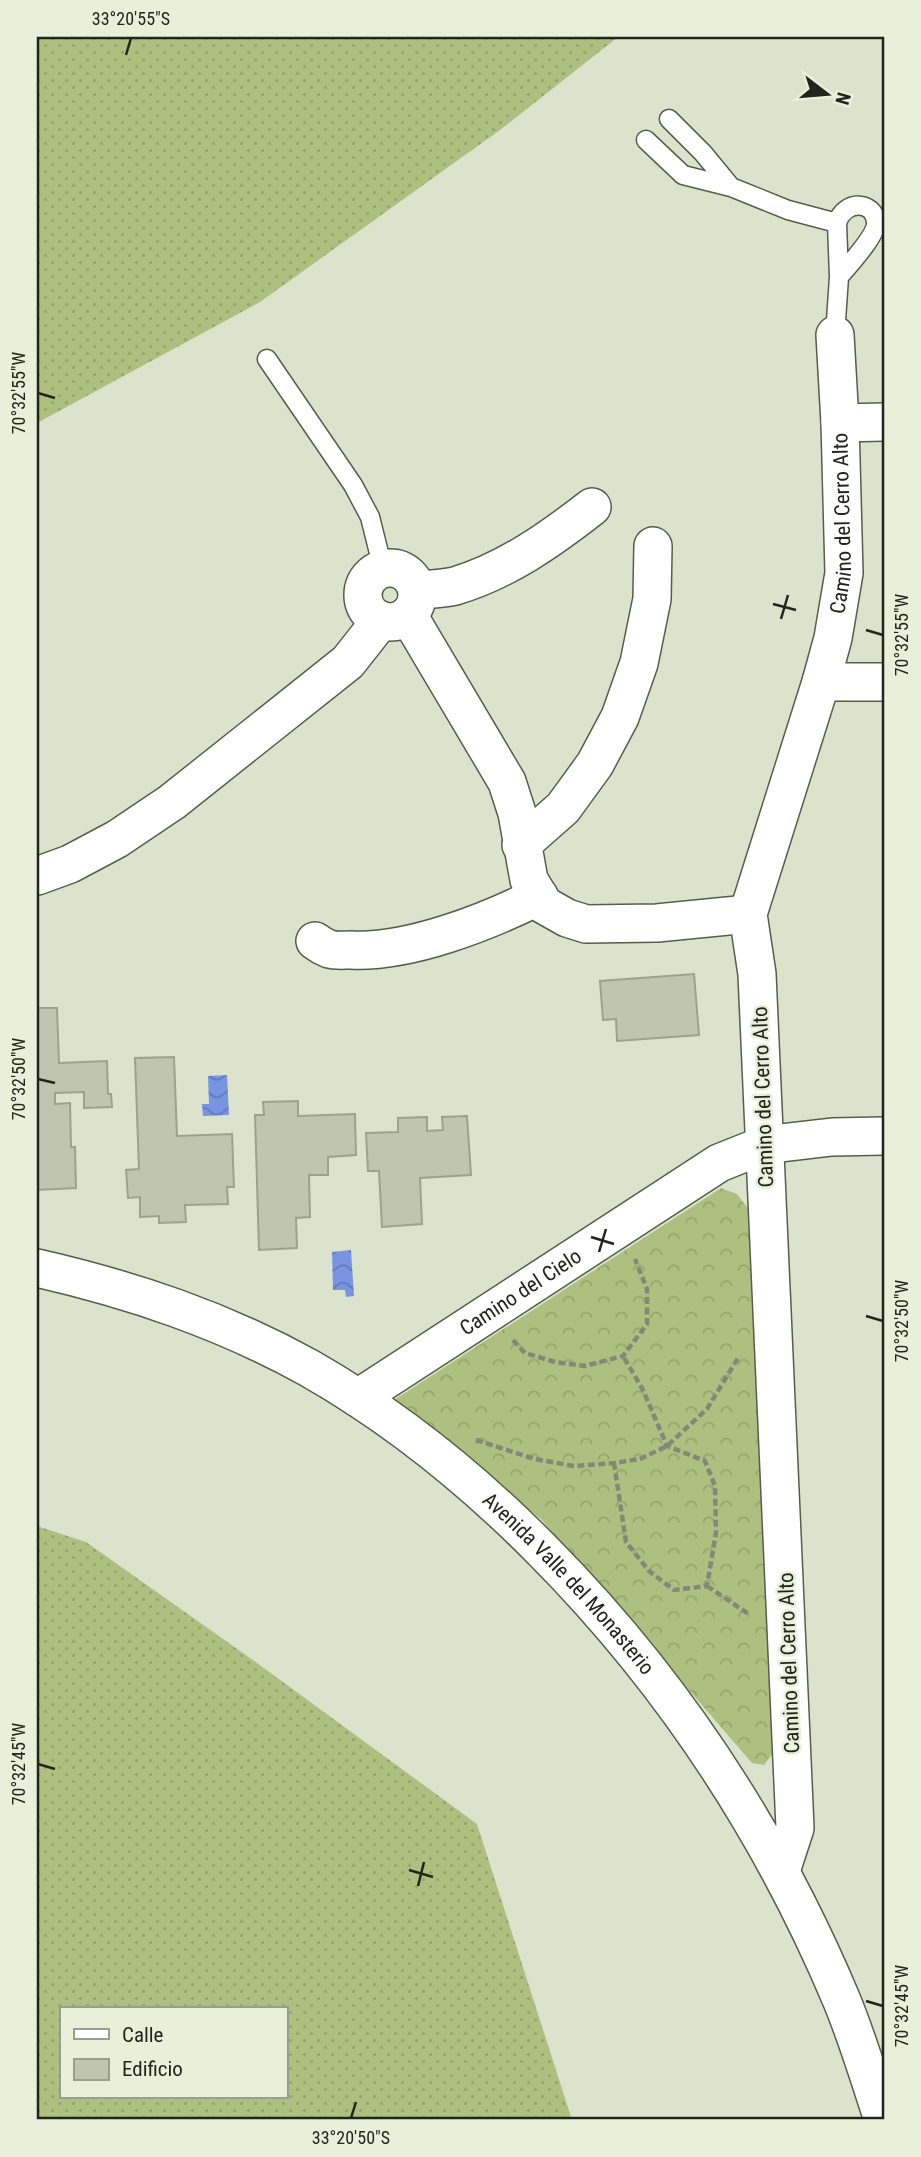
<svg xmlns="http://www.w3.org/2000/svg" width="921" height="2157" viewBox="0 0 921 2157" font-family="'Roboto Condensed',sans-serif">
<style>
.grass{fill:url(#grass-dots);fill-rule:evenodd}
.forest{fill:url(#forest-crowns)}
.water{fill:url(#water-waves)}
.building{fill:#bfc6b0;stroke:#9ca28d;stroke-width:2}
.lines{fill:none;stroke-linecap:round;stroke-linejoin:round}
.service-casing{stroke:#585d4b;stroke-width:21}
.minor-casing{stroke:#585d4b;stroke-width:40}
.path{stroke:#838879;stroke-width:4.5;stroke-dasharray:7 3.5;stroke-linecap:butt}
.service{stroke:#fff;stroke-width:18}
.minor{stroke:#fff;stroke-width:37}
.ticks{fill:none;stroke:#22251d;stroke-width:2.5}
.labels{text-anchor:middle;stroke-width:5;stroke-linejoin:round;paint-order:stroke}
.street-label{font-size:21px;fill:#22251d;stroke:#e9f0da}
.neatline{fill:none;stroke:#22251d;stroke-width:2.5}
.ticks-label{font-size:18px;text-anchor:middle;fill:#22251d}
</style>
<defs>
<pattern id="grass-dots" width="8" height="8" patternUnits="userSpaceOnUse" patternTransform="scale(1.75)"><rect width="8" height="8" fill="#aec07f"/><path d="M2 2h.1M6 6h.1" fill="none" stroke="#95a56d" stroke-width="1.8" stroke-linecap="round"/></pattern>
<pattern id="forest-crowns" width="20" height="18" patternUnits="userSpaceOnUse" patternTransform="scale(1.75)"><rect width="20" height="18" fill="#aec07f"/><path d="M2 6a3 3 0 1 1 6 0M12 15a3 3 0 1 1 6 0" fill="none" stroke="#95a56d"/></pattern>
<pattern id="water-waves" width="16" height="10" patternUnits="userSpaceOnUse" patternTransform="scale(1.75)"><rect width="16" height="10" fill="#7895e4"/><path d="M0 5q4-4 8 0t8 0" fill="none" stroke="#6279b8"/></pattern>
</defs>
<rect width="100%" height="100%" fill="#dce3cd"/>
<!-- grass -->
<path class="grass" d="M37,37h581l-118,93 -240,172 -223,121z
M37,1526l49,16 171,121 220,161 95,296h-535zM61,2008h224v88h-224z"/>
<!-- forest -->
<path class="forest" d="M721,1188l16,6 13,17 24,541 -10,13 -12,-2 -211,-244 -150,-117z"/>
<!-- water -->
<path class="water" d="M227,1075l2,40 -26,1 -1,-12h7l-1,-28z
M351,1250l3,46 -8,1 -1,-7h-12l-1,-38z"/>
<!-- building -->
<path class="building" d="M694,974l5,61 -82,6 -1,-22 -13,1 -3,-39z
M37,1008h20l2,55 48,-2 1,33h3l1,13 -28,1v-16l-29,1v11l15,-1 1,44h4l1,41 -39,2z
M174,1057l3,79 55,-2 2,53h-7l1,17 -43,1 1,17 -27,1v-7l-19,1v-20l-12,1 -2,-28 13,-1 -4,-111z
M298,1101v15l57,-2 1,41 -28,2v18h-19l1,42 -14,1 1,30 -38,2 -4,-135h9l-1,-13z
M467,1116l4,59 -51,3 2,46 -40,3 -3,-56h-11l-2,-38 32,-1v-14l29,-1v14l16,-1 -1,-13z"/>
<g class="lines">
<!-- service casing -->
<g class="service-casing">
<path id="service" d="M669,119l34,34 28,34
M646,140l37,35 48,12 57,23 49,13
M835,335l4,-58 -2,-54c8,-24 37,-22 39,-1 1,13 -28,44 -37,55
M267,359l86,126 17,32 13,52"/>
</g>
<!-- minor casing -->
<g class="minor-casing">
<g id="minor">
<path d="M840,423l44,-1"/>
<circle cx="390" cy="595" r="27"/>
<path d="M417,590c12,-1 26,-1 38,-4 51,-15 96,-47 137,-79"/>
<path d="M408,615l99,167 10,31 12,67 15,25 23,13 19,6 71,-1 91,-9"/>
<path d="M821,682h63"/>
<path d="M521,845l42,-37 32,-44 25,-47 19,-54 13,-64 1,-53"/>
<path d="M37,876l33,-12 47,-25 55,-37 176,-140 33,-42"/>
<path d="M315,941c4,3 9,6 14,8 7,2 15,1 22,1 58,3 136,-28 188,-54"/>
<path id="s1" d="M37,1268c96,22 185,52 272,100 86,49 164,112 234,183 128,129 228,281 299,450 16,39 28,79 41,119"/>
<path id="s2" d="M358,1398l361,-235 45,-18 68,-8 52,-1"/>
<path id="s3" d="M781,1871l14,-43 -38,-854 -9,-60 73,-232 12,-44 11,-65 -4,-150 -5,-88"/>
</g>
</g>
<!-- path -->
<path class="path" d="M513,1340l12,13 30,9 30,4 38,-10 24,-32v-35l-12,-30
M476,1440l59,19 39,7 40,-3 26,-4 27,-13 40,-37 31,-51
M614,1463l12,79 23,29 25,19 33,-4 9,-54 -1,-46 -10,-25 -38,-15 -24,-56 -20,-34
M707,1586l43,29"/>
<!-- service -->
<use href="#service" class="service"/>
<!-- minor -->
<use href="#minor" class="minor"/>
</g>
<!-- ticks -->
<path class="ticks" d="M126,55l5,-17M38,393l17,5M773,604l23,6M781,619l7,-24M866,630l17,5M38,1079l17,4M591,1237l23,7M599,1252l7,-23M866,1316l17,5M38,1764l17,5M409,1870l24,7M418,1886l6,-24M866,2001l17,5M351,2118l5,-16"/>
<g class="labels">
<!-- street labels -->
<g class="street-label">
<text dy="7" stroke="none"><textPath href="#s3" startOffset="1365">Camino del Cerro Alto</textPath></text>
<text transform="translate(763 1097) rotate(-92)" y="7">Camino del Cerro Alto</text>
<text dy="7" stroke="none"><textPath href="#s2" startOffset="194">Camino del Cielo</textPath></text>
<text dy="7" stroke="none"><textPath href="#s1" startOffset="630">Avenida Valle del Monasterio</textPath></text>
<text transform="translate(789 1663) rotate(-92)" y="7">Camino del Cerro Alto</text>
</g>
</g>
<!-- border -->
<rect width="921" height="2157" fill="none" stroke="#e9f0da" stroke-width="77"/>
<!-- legend -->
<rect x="60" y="2007" width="228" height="91" fill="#e9f0da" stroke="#999f8e" stroke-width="2"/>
<rect x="74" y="2029" width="35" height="10" fill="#ffffff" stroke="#999f8e" stroke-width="2"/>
<text x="122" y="2042" font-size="21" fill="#22251d">Calle</text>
<rect x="74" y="2059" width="35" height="21" fill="#bfc6b0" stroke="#999f8e" stroke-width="2"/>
<text x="122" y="2076" font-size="21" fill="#22251d">Edificio</text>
<!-- north arrow -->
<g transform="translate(827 94) rotate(106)" stroke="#e9f0da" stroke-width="5" paint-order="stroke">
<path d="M0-5L12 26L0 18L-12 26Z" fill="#22251d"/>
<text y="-10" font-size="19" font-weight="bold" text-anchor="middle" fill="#22251d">N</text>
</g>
<rect x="38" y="38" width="845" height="2080" class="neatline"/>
<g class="ticks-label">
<text x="131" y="25">33°20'55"S</text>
<text transform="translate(19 393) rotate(-90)" y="6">70°32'55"W</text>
<text transform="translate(902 635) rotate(-90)" y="6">70°32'55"W</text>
<text transform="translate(19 1079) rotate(-90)" y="6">70°32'50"W</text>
<text transform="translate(902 1321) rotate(-90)" y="6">70°32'50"W</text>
<text transform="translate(19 1764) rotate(-90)" y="6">70°32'45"W</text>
<text transform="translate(902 2006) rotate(-90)" y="6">70°32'45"W</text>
<text x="351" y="2144">33°20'50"S</text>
</g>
</svg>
